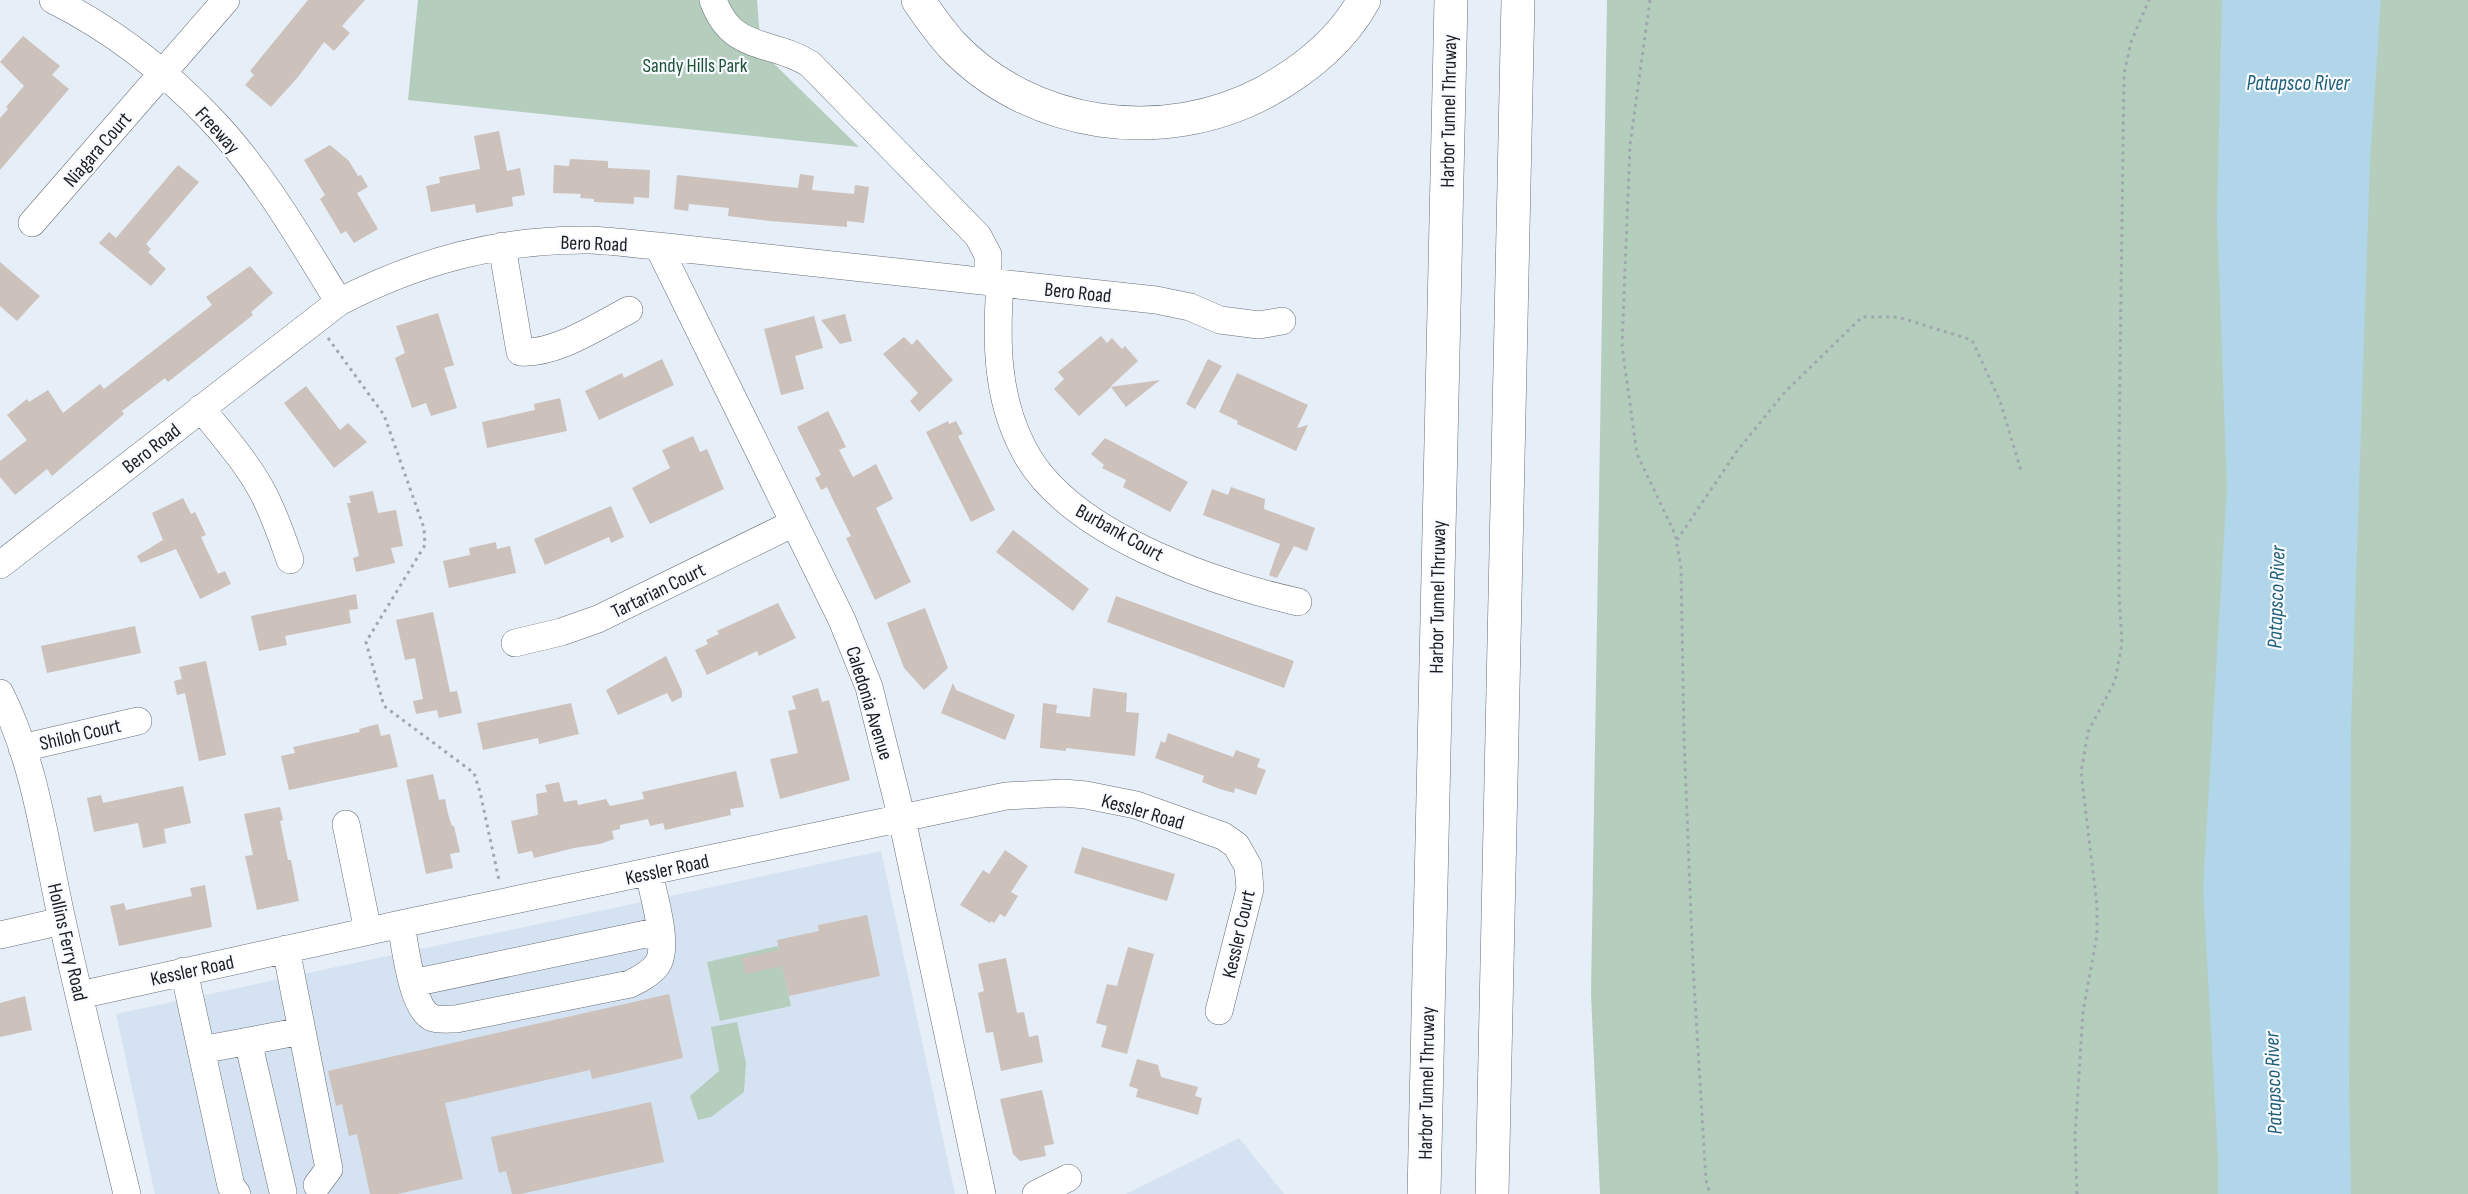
<svg xmlns="http://www.w3.org/2000/svg" width="2468" height="1194" viewBox="0 0 2468 1194" font-family="'Sofia Sans Condensed',sans-serif">
<style>
.built{fill:#d5e2f1}
.green{fill:#b5cdbd}
.water{fill:#b2d6e9}
.building{fill:#cdc1bc}
.lines{fill:none;stroke-linecap:round;stroke-linejoin:round}
.minor-casing{stroke:#676e76;stroke-width:28}
.highway-casing{stroke:#676e76;stroke-width:34}
.path{stroke:#a1a7af;stroke-width:3;stroke-dasharray:3 4.5;stroke-linecap:butt}
.minor{stroke:#fff;stroke-width:27}
.highway{stroke:#fff;stroke-width:33}
.labels{text-anchor:middle;stroke-width:4.5;stroke-linejoin:round;paint-order:stroke}
.park-label{font-size:20px;fill:#1d5235;stroke:#f7fafe}
.street-label{font-size:20px;fill:#1b1d21;stroke:#f7fafe}
.water-label{font-size:21px;font-style:italic;fill:#1f5e78;stroke:#f7fafe}
</style>
<rect width="100%" height="100%" fill="#e6eef7"/>
<!-- built -->
<path class="built" d="M881,851l74,343h-800l-39,-180z
M1239,1138l45,56h-158l81,-40z"/>
<!-- green -->
<path class="green" d="M418,0h339l4,51 98,96 -451,-47z
M1607,0h861v1194h-868l-9,-200z
M778,946l13,60 -71,15 -13,-59z
M737,1022l9,41 -2,29 -33,25 -13,3 -8,-24 29,-25 -8,-44z"/>
<!-- water -->
<path class="water" d="M2222,0h159l-11,160 -19,568 -2,357 2,109h-133v-38l-15,-268 24,-401 -10,-268z"/>
<!-- building -->
<path class="building" d="M308,0h57l-23,26 8,7 -16,18 -10,-9 -26,35 -27,30 -26,-22 9,-10 -4,-4z
M23,36l37,30 -8,9 17,14 -69,81v-52l8,-9 -2,-2 18,-21 -24,-24z
M499,131l8,40 13,-3 5,27 -13,2 1,9 -37,7 -1,-9 -44,8 -5,-26 14,-3 -1,-6 41,-8 -6,-33z
M330,145l19,16 9,15 3,-1 7,12 -11,6 21,36 -24,14 -8,-12 -5,3 -21,-35 5,-4 -21,-35z
M570,159l38,2v7l42,2 -1,28 -15,-1v7l-40,-2v-3l-14,-1 1,-4 -28,-1 1,-28 15,1z
M178,165l21,17 -53,62 5,5 -3,3 18,17 -15,17 -52,-43 10,-11 7,6z
M800,174l14,2 -2,14 42,4 1,-9 14,2 -5,36 -17,-2v6l-77,-6 -42,-5 1,-8 -40,-4 -1,7 -14,-2 3,-34 121,13z
M0,262l40,34 -23,25 -17,-15z
M250,266l23,27 -22,19 2,3 -85,67 -3,-4 -43,33 2,3 -72,62 -5,-7 -32,26 -15,-18v-16l27,-21 -20,-25 20,-16 2,3 19,-12 15,23 37,-29 4,5 108,-84 -6,-8z
M438,313l16,52 -10,3 13,40 -26,8 -5,-13 -14,5 -17,-50 10,-5 -9,-27z
M845,314l7,27 -12,3 -19,-24z
M814,316l9,32 -28,8 9,33 -23,6 -17,-66z
M1101,336l6,7 5,-5 10,11 3,-3 13,15 -28,26 50,-7 -34,27 -15,-20 -32,29 -25,-27 10,-10 -6,-7z
M904,337l8,8 5,-6 36,41 -34,32 -9,-11 8,-8 -35,-39z
M662,359l12,26 -75,35 -14,-29 37,-18 2,5z
M1208,359l14,7 -27,43 -9,-5z
M1237,373l71,32 -11,23 11,-3 -12,26 -59,-27 1,-3 -19,-9z
M306,386l34,44 8,-7 19,19 -33,26 -50,-65z
M560,398l7,33 -80,17 -5,-26 53,-12 -1,-6z
M828,411l18,36 -7,3 14,27 23,-13 17,35 -17,9 35,74 -36,18 -29,-62 5,-2 -18,-36 -6,-13 -6,3 -6,-12 6,-3 -24,-48z
M948,421l1,3 7,-3 7,13 -5,2 37,74 -24,12 -45,-90z
M693,436l7,16 7,-3 17,40 -74,35 -18,-36 38,-20 -8,-18z
M1105,438l83,44 -18,30 -47,-25 3,-7 -24,-12 2,-3 -13,-11z
M1231,487l34,12 -1,10 51,19 -8,23 -13,-5 -17,32 -8,-3 11,-31 -77,-29 9,-26 16,6z
M373,491l5,22 18,-3 7,36 -12,2 4,15 -39,9 -3,-14 6,-2 -12,-53h4l-2,-7z
M183,498l8,16 4,-2 11,23 -5,2 17,37 7,-3 6,13 -31,15 -24,-50 -35,14 -4,-7 26,-16 -11,-27z
M611,506l13,31 -13,6 -2,-6 -64,28 -11,-26z
M1013,530l76,59 -16,22 -77,-59z
M496,542l1,7 13,-3 6,27 -67,15 -6,-27 27,-6 -1,-7z
M356,594l2,15 -9,1 2,13 -66,13 2,9 -28,6 -8,-35z
M1116,596l178,65 -10,27 -177,-66z
M778,603l18,35 -37,18 -2,-5 -50,24 -12,-25 13,-6 -2,-4 13,-6 -2,-3z
M925,608l23,60 -24,22 -20,-22 -17,-45z
M433,612l17,80 7,-1 5,22 -23,5 -2,-8 -21,4 -3,-13 10,-2 -8,-41 -10,2 -9,-40z
M135,626l6,27 -94,20 -6,-27z
M666,656l16,35v6l-10,5 -5,-9 -49,22 -12,-25z
M206,661l20,94 -27,6 -14,-68 -8,2 -3,-14 8,-2 -3,-12z
M953,683l3,7 59,25 -10,25 -64,-27z
M818,688l4,14 7,-2 21,80 -70,19 -10,-40 28,-6 -10,-42 8,-2 -4,-13z
M1093,688l34,5 -1,19 13,1 -4,43 -69,-8v3l-26,-3 3,-45 14,2 -1,8 34,4z
M571,703l8,31 -40,10 -1,-6 -55,12 -6,-27z
M378,724l3,12 9,-2 8,33 -109,23 -8,-34 14,-3 -2,-6 67,-15 -1,-3z
M1168,733l65,24 3,-7 24,9 -3,8 9,3 -10,25 -21,-7 -1,5 -14,-4 -18,-7 2,-6 -49,-18 6,-17 4,2z
M736,771l8,36 -14,2 1,6 -66,15 -2,-7 -13,3 -2,-7 -28,6v4l-8,2 2,8 -14,5 -26,4 -40,10 -2,-7 -14,3 -7,-33 27,-6 -2,-21 11,-2 -2,-7 14,-3 5,20 13,-2 1,5 28,-6 4,7 34,-7 -2,-7z
M433,774l6,26 6,-1 3,15 4,12h2l6,26 -10,2 3,14 -27,6 -20,-94z
M183,786l8,37 -27,6 2,14 -23,5 -5,-25 -44,9 -7,-34 14,-3 2,8z
M280,807l3,13 -3,1 8,39h3l8,41 -42,9 -12,-54 8,-1 -9,-41z
M1082,847l93,27 -8,27 -93,-28z
M1005,850l23,16 -17,26 7,4 -13,21 -5,-3 -6,9 -3,-2 -1,2 -30,-18 23,-35 6,4z
M205,885l7,42 -93,19 -9,-40 14,-3 2,7 66,-14 -2,-8z
M867,915l13,61 -91,20 -7,-30 -37,8 -3,-16 37,-8 -2,-10 42,-9 -1,-6z
M1128,947l26,7 -27,100 -26,-7 6,-21 -11,-3 11,-39 10,2z
M1006,958l11,55 7,-1 5,25 9,-2 5,27 -42,9 -8,-39 -7,1 -8,-40 6,-2 -6,-27z
M669,994l14,64 -91,21 -2,-9 -145,33 18,76 -65,15h-28l-13,-60 -8,2 -7,-32 -6,2 -8,-35z
M25,996l7,34 -32,7v-34z
M1137,1059l21,6 3,12 37,10 -3,9 7,2 -4,17 -62,-18 2,-8 -9,-3z
M1042,1090l12,54 -10,2 2,10 -26,5 -7,-7 -13,-55z
M651,1102l13,60 -143,32h-9l-6,-23 -7,2 -8,-36z"/>
<g class="lines">
<!-- minor casing -->
<g class="minor-casing">
<path id="minor" d="M53,0c58,29 112,71 157,118 52,54 90,121 129,184
M713,0c19,53 57,39 97,64l168,172 10,19v27
M32,223l194,-223
M502,246l18,106c35,3 78,-26 109,-42
M658,246l184,374 27,67 33,132 80,375
M1000,284c-4,56 -4,112 23,164 42,85 188,134 275,154
M201,408c21,27 45,53 61,83 12,22 20,46 28,69
M0,565l339,-263c80,-41 160,-63 251,-62 22,1 46,4 68,6l498,54 34,7 30,13 39,5 23,-4
M515,643l46,-11 37,-13 196,-96
M0,693c36,71 45,151 62,227 20,92 43,183 65,274
M22,748l116,-27
M346,824l22,107
M401,924c4,21 11,87 32,94 6,2 16,1 23,1l174,-35c10,-5 20,-10 27,-19 13,-18 -4,-71 -8,-92
M0,935l62,-14
M286,949l43,220 -12,16
M184,971l47,215 6,8
M413,983l247,-52
M80,995l321,-71 605,-128 57,-3 23,2 50,10 87,31 13,9 12,21 2,23 -31,122
M248,1041l35,151
M201,1050l101,-19
M1036,1194l32,-16"/>
</g>
<!-- highway casing -->
<g class="highway-casing">
<path id="highway" d="M918,0c10,15 21,30 33,44 80,85 213,102 314,48 40,-22 77,-52 99,-92
M1424,1194l27,-1194
M1492,1194l26,-1194"/>
</g>
<!-- path -->
<path class="path" d="M1650,0l-20,145 -8,201 15,108 38,80 6,33 3,171 9,228 13,214 4,14
M328,338l56,77 40,113 1,17 -59,97 18,64 90,67 6,19 19,88
M1677,540l60,-89 48,-59 77,-75h36l74,23 28,61 22,73
M2077,1194l-2,-58 8,-124 14,-77v-30l-16,-133 7,-40 27,-51 7,-38 -3,-48v-148l5,-373 7,-32 18,-42"/>
<!-- minor -->
<use href="#minor" class="minor"/>
<!-- highway -->
<use href="#highway" class="highway"/>
</g>
<g class="labels">
<!-- park labels -->
<g class="park-label">
<text x="695" y="72">Sandy Hills Park</text>
</g>
<!-- street labels -->
<g class="street-label">
<text transform="translate(1448 111) rotate(-89)" y="7">Harbor Tunnel Thruway</text>
<text transform="translate(218 130) rotate(48)" y="7">Freeway</text>
<text transform="translate(97 149) rotate(-49)" y="7">Niagara Court</text>
<text transform="translate(594 243) rotate(2)" y="7">Bero Road</text>
<text transform="translate(1078 292) rotate(6)" y="7">Bero Road</text>
<text transform="translate(151 448) rotate(-38)" y="7">Bero Road</text>
<text transform="translate(1120 532) rotate(29)" y="7">Burbank Court</text>
<text transform="translate(658 590) rotate(-26)" y="7">Tartarian Court</text>
<text transform="translate(1437 597) rotate(-89)" y="7">Harbor Tunnel Thruway</text>
<text transform="translate(870 703) rotate(73)" y="7">Caledonia Avenue</text>
<text transform="translate(80 734) rotate(-13)" y="7">Shiloh Court</text>
<text transform="translate(1143 811) rotate(16)" y="7">Kessler Road</text>
<text transform="translate(667 869) rotate(-12)" y="7">Kessler Road</text>
<text transform="translate(1238 934) rotate(-77)" y="7">Kessler Court</text>
<text transform="translate(68 942) rotate(77)" y="7">Hollins Ferry Road</text>
<text transform="translate(192 970) rotate(-12)" y="7">Kessler Road</text>
<text transform="translate(1426 1083) rotate(-89)" y="7">Harbor Tunnel Thruway</text>
</g>
<!-- water labels -->
<g class="water-label">
<text x="2298" y="90">Patapsco River</text>
<text transform="translate(2276 597) rotate(-88)" y="7">Patapsco River</text>
<text transform="translate(2273 1083) rotate(-92)" y="7">Patapsco River</text>
</g>
</g>
</svg>
